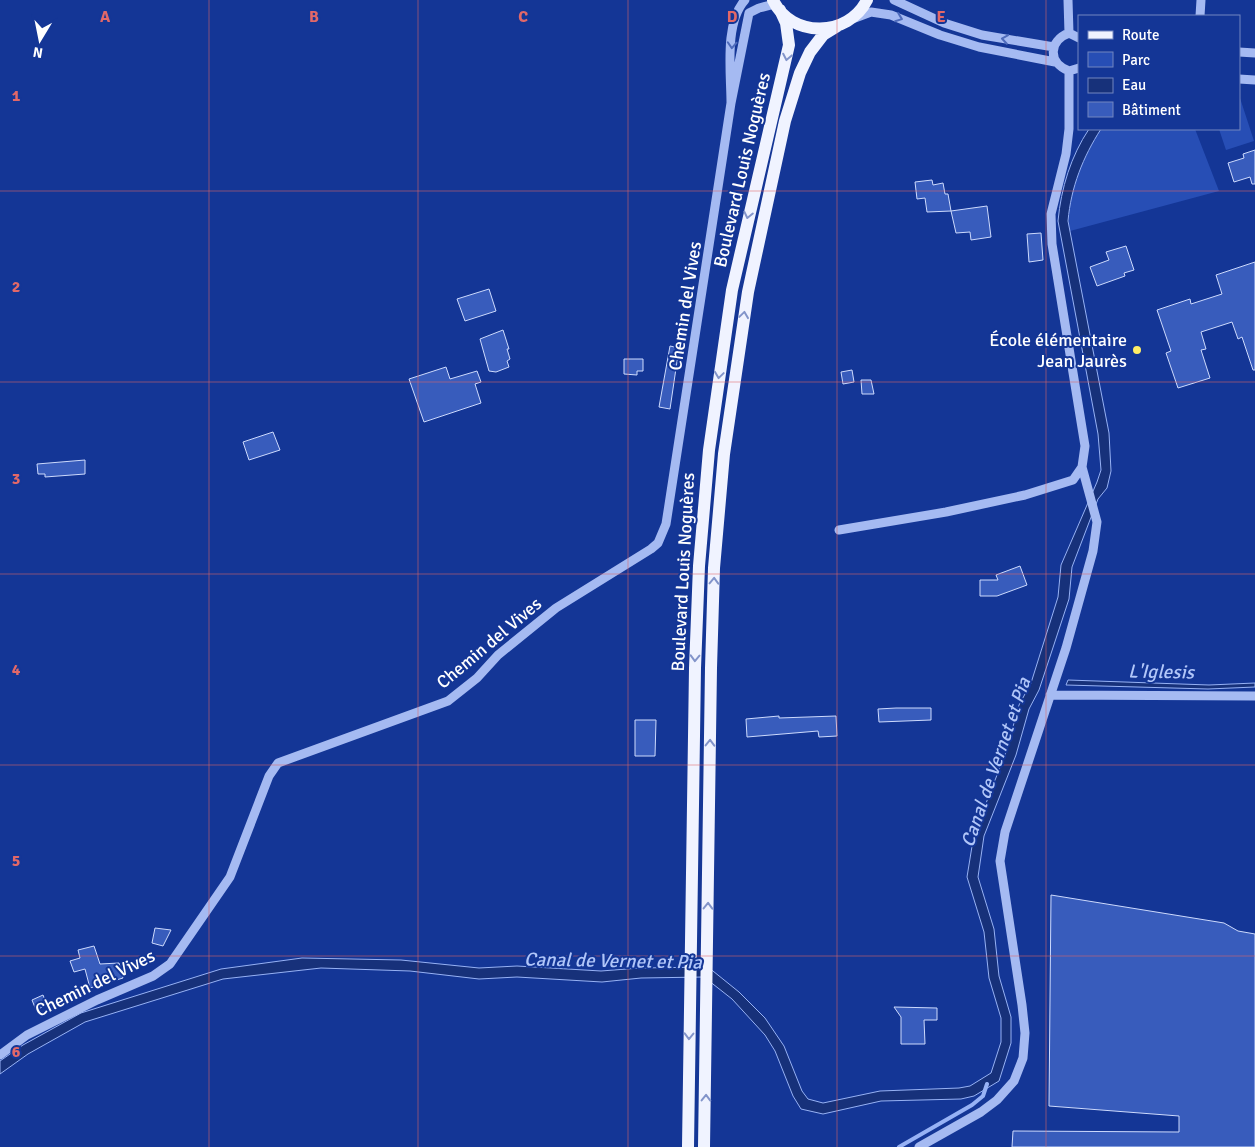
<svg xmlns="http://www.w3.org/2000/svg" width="1255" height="1147" viewBox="0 0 1255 1147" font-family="Signika,sans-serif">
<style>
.green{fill:#274eb5}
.water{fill:#17317a;stroke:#97b2f5}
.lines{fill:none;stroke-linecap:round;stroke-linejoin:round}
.stream{stroke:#97b2f5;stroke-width:4}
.building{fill:#385cbc;stroke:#cddafd}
.minor{stroke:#a5baf2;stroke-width:9}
.major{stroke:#f0f3ff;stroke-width:12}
.oneway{stroke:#4e6bbb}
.oneway2{stroke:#8294ca}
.grid{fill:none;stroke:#e26868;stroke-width:1;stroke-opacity:0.55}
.poi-dot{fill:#ffed66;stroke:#143696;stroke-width:2}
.labels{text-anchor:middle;stroke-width:4;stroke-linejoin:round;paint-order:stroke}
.street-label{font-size:18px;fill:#fff;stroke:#143696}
.poi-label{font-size:18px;fill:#fff;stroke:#143696;text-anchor:end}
.water-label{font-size:19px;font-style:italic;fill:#b1c6f9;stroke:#143696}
.grid-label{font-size:16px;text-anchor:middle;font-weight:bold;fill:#e26868;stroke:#143696;stroke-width:4;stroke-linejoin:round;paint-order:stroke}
</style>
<rect width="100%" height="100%" fill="#143696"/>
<!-- green -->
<path class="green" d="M1239,95l15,46 -28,9 -7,-21h20z
M1101,129h94l24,62 -149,40c-5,-35 13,-74 31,-102z"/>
<!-- water -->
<path class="water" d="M1089,129h12c-18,28 -30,58 -33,92l41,212 2,38 -4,17 -9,11 -26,68 -3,32 -30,91 -10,19 -13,46 -32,81 -6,41 16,52 5,47 12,41v26l-12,38 -25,15 -13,3 -80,2 -58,13 -22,-5 -8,-13 -18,-45 -10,-16 -33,-36 -28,-22 -63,1 -39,4 -85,-5 -38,2 -69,-8 -89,-3 -98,11 -138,43 -57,32 -28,20v-13l23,-16 58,-32 140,-44 81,-11 99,2 78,8 38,-2 84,5 39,-3 68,-1 31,25 26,26 19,28 18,45 6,8 15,4 57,-12 79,-3 11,-2 21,-13 10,-31v-24l-12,-40 -5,-46 -17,-55 7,-43 32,-82 13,-47 12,-22 27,-86 3,-32 36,-83 4,-12 -3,-36 -40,-213c3,-33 13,-65 31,-92z
M1068,680l141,5 46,-2v4l-47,2 -142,-4z"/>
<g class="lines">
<!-- stream -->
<path class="stream" d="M899,1147l73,-42 11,-9 4,-12"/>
</g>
<!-- building -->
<path class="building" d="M1255,150v34h-3l-2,-7 -16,5 -6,-19 16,-5 -1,-4z
M932,180l1,5 10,-2 2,11h3l3,17 -24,1 -2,-14 -8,1 -2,-17z
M987,206l4,31 -20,3 -1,-8 -14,1 -5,-22z
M1041,233l2,27 -14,2 -2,-28z
M1126,246l8,24 -10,3 1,3 -28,10 -7,-19 19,-7 -3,-8z
M1255,262v108h-2l-11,-33 -4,2 -6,-17 -31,10 5,17 -5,1 9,28 -32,10 -12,-35 5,-2 -14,-41 33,-11 1,5 31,-10 -6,-19z
M489,289l7,22 -31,10 -8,-22z
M503,330l6,19h-2l3,10 -3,2 2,6 -13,5 -7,-1 -9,-32z
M670,346l9,2 -9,61 -11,-2z
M624,359h19v12h-6v4l-13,-1z
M446,367l4,12 27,-8 4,11 -6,2 6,19 -57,19 -15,-43z
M852,370l2,12 -11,2 -2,-12z
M861,380h10l3,14h-12z
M273,432l7,18 -31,10 -6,-18z
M85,460v14l-40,3v-3h-7l-1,-10z
M1020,566l7,19 -30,11h-17v-16h18l-2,-5z
M896,708h35v12l-52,2 -1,-13z
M779,716v2l57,-2 1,20 -18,1 -1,-6 -71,6 -1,-18z
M635,720h21l-1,36h-20z
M1051,895l173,28 14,8 17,3v213h-243l1,-16 166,1v-16l-130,-10z
M155,928l16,2 -8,16 -11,-3z
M94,946l6,18 19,-1 4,15 -33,10 -5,-19 -11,3 -4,-11 10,-3 -2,-8z
M43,995l4,10 -11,5 -4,-10z
M894,1007l43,1v12h-13l1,24h-24v-27z"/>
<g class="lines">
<!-- minor -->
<path class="minor" d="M745,0c-21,23 -14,73 -14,103l18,-90 10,-5 16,-4
M894,0l50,23 38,12 72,12
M1068,0l1,33
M1200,16l1,-16
M855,18l16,-6 20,3 49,20 39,12 76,15
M1079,38l-10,-5c-21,8 -21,30 0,38l10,-3
M1239,52l16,1
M1239,79l16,1
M839,530l107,-18 79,-17 48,-15 9,-13 3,-21 -33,-202 -1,-30 15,-60 3,-25v-58
M1050,695l205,1
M0,1055l27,-20 70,-35 56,-24 17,-12 60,-87 39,-101 9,-13 170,-62 29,-23 21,-23 58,-47 95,-59 7,-6 8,-19 65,-421
M919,1147l62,-35 16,-12 17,-19 9,-23 2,-25 -3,-28 -22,-144 5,-29 61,-184 27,-97 4,-29 -15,-55"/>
<!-- major -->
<path class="major" d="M773,0c18,39 76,37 94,0
M688,1147l7,-479 4,-102 10,-116 23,-160 57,-245 -3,-22 -6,-13
M704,1147l7,-479 3,-100 10,-114 24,-162 37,-171 15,-48 10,-21 13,-17 13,-8"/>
</g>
<!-- one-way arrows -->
<defs><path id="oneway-chevron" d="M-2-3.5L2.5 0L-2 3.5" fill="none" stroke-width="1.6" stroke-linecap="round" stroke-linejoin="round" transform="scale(1.25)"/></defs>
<g class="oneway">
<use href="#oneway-chevron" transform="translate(899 18) rotate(21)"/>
<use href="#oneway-chevron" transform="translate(1005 39) rotate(-171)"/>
<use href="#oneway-chevron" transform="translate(732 45) rotate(93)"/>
</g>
<g class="oneway2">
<use href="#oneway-chevron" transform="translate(787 57) rotate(101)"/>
<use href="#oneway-chevron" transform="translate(748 215) rotate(103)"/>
<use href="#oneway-chevron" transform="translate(744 315) rotate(-82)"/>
<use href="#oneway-chevron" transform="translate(719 375) rotate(98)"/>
<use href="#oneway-chevron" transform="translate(714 581) rotate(-88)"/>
<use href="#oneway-chevron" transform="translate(695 658) rotate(92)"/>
<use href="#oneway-chevron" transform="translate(710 743) rotate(-89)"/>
<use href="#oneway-chevron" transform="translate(708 906) rotate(-89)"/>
<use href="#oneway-chevron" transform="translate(689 1036) rotate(91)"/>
<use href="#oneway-chevron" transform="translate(706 1098) rotate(-89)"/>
</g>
<!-- grid -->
<path class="grid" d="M209,0v1147M418,0v1147M628,0v1147M837,0v1147M1046,0v1147M0,191h1255M0,382h1255M0,574h1255M0,765h1255M0,956h1255"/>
<!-- markers -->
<circle class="poi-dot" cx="1137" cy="350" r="5"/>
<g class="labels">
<!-- street labels -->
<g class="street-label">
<text transform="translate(742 170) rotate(-77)" y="6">Boulevard Louis Noguères</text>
<text transform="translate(685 306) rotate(-81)" y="6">Chemin del Vives</text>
<text transform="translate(683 572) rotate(-87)" y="6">Boulevard Louis Noguères</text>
<text transform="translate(489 643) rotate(-40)" y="6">Chemin del Vives</text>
<text transform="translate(95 983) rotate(-26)" y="6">Chemin del Vives</text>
</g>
<!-- poi labels -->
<g class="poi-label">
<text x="1127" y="346">École élémentaire<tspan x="1127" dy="21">Jean Jaurès</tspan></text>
</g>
<!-- water labels -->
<g class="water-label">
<text transform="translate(1161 671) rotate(1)" y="7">L'Iglesis</text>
<text transform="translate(995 762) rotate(-71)" y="7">Canal de Vernet et Pia</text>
<text transform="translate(613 960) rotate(1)" y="7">Canal de Vernet et Pia</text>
</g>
</g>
<g class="grid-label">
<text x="105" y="22">A</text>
<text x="314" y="22">B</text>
<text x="523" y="22">C</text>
<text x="732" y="22">D</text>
<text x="941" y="22">E</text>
<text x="16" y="101">1</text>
<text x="16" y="292">2</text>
<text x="16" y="484">3</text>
<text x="16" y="675">4</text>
<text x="16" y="866">5</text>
<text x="16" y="1057">6</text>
</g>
<!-- legend -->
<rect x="1078" y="15" width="162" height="115" fill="#143696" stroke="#7286c0"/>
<rect x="1088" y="31" width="25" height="8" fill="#f0f3ff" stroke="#7286c0"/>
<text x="1122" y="40" font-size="15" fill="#ffffff">Route</text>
<rect x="1088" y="52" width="25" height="15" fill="#274eb5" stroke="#7286c0"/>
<text x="1122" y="65" font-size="15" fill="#ffffff">Parc</text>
<rect x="1088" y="78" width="25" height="15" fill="#17317a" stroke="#7286c0"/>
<text x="1122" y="90" font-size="15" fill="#ffffff">Eau</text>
<rect x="1088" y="102" width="25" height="15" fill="#385cbc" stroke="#7286c0"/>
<text x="1122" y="115" font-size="15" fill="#ffffff">Bâtiment</text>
<!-- north arrow -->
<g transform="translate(40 40) rotate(190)" stroke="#143696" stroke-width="4" paint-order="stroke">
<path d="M0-4L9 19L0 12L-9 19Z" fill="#ffffff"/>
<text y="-8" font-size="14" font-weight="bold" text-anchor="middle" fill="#ffffff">N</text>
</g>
</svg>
